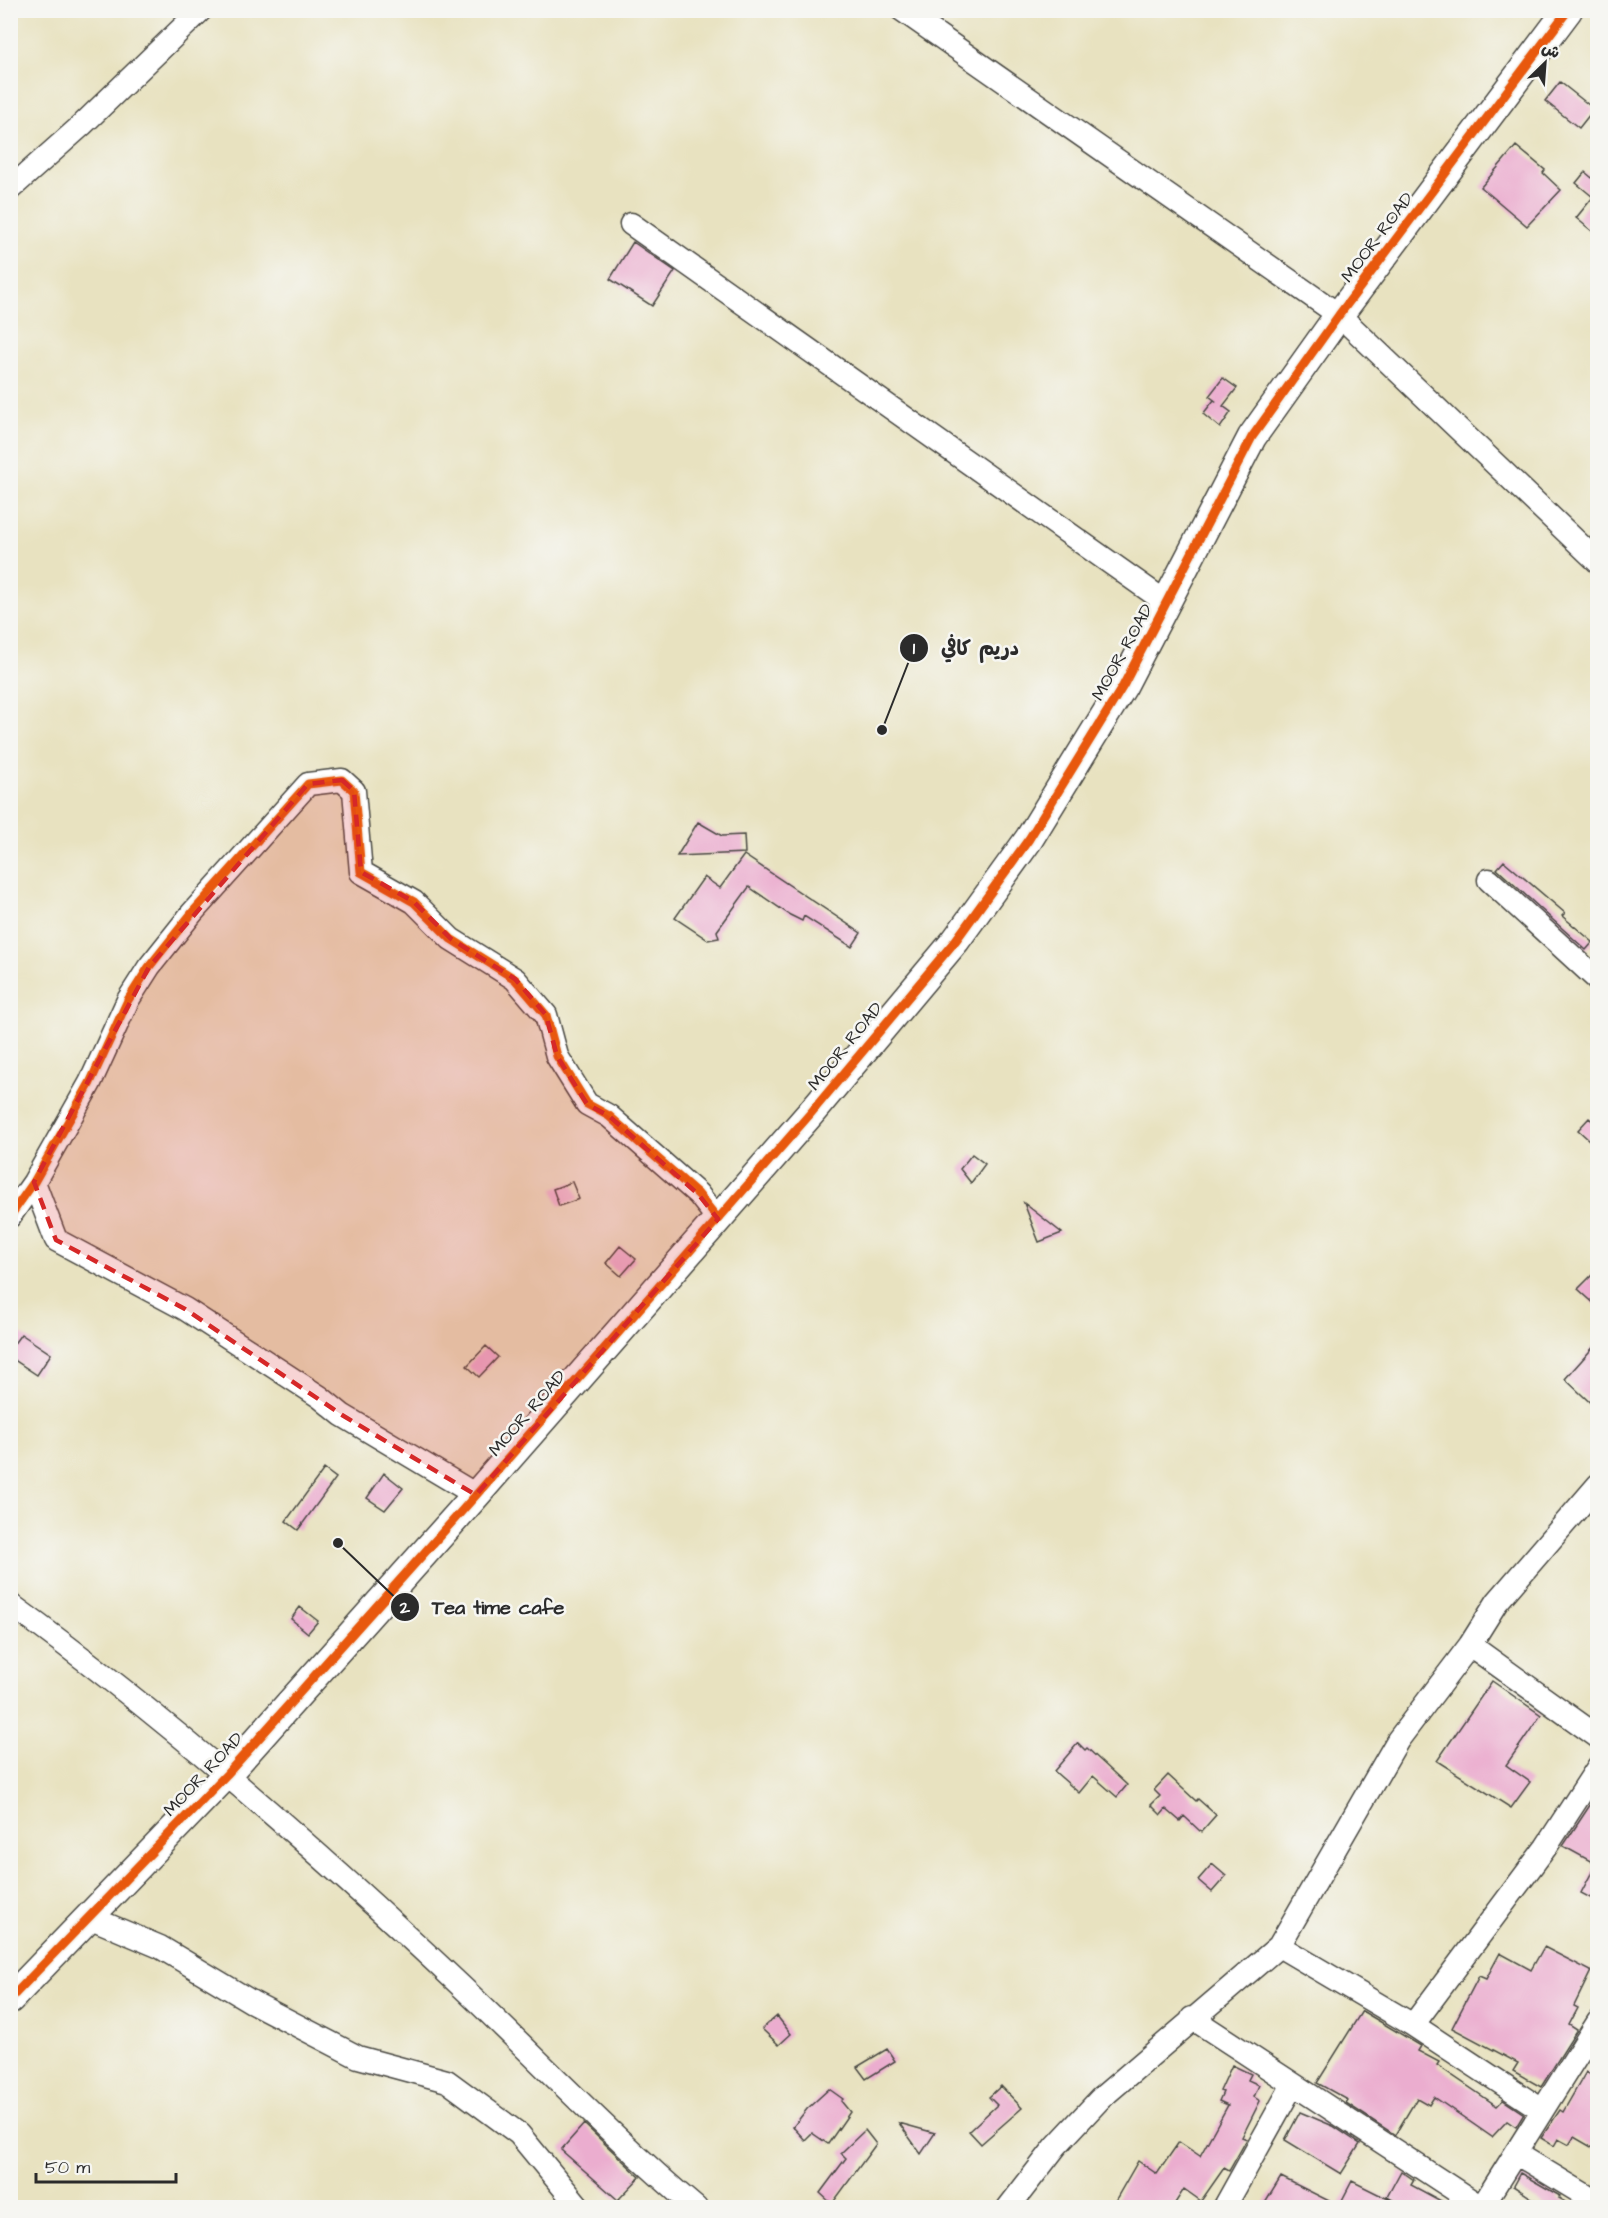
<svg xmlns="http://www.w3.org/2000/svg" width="1608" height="2218" viewBox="0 0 1608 2218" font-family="'Architects Daughter','Playpen Sans Arabic',sans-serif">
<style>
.building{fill:#ebadcf}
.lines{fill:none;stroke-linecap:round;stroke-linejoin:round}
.minor-casing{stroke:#474641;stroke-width:25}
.tertiary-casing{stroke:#474641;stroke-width:31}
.minor{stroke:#fff;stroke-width:22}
.tertiary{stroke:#fff;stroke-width:28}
.cycleway-casing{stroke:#f6f6f2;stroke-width:13}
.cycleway{stroke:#e8590c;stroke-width:9}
.marked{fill:#d62828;fill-opacity:0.2;stroke:#d62828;stroke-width:4.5;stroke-dasharray:12 8;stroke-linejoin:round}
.labels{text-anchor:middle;stroke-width:5;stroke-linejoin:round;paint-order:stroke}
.street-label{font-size:18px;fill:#2b2b2b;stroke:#f6f6f2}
.leader{fill:none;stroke:#2b2b2b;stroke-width:2}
.callout-dot{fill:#2b2b2b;stroke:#f6f6f2;stroke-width:2}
.mark-label{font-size:18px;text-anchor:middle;font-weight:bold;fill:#fff}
.callout-label{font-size:20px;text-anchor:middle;font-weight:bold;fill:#2b2b2b;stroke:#f6f6f2;stroke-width:5;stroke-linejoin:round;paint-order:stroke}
</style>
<rect width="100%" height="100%" fill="#f6f6f2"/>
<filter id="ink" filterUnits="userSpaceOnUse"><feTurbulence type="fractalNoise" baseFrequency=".0167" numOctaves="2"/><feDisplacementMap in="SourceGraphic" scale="12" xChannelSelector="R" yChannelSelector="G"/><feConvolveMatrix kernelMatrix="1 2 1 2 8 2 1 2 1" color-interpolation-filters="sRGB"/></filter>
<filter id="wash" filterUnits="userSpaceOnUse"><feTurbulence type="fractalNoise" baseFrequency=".008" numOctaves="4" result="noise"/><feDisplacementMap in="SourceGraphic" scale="24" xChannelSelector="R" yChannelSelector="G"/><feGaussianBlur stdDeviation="1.35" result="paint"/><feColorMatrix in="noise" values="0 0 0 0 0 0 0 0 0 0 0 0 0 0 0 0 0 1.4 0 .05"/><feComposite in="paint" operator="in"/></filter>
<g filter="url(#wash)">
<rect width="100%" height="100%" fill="#e8e2c0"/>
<g id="blocks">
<!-- building -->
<path class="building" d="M1560,82l34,27 -15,19 -34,-27z
M1516,146l29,24 -2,3 18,17 -34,36 -46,-39z
M1585,172l13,11v53l-22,-18 17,-21 -17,-14z
M633,242l42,29 -23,35 -42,-27z
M1223,378l14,10 -14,18 8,6 -11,16 -17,-14 11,-14 3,2 -8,-6z
M698,822l24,14 22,-1 1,18 -68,3z
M744,855l117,78 -9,14 -48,-31 -2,5 -12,-6 -41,-28 -32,44 2,7 -11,2 -33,-22 29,-41 16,11z
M1504,861l61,52 -3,3 31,26 -7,8 -89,-81z
M1589,1118l9,8v22l-20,-18z
M972,1154l13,10 -14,19 -11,-14z
M572,1182l7,17 -20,7 -6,-17z
M1024,1203l38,30 -23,9z
M620,1246l16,13 -15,17 -15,-13z
M1598,1269v38l-20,-18z
M21,1334l30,20 -14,21 -27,-18v-8z
M1598,1342v68l-33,-31z
M486,1346l12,11 -19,20 -12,-11z
M324,1469l12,9 -38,52 -12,-9z
M384,1473l19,15 -18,22 -18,-12z
M300,1607l18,14 -10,12 -17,-14z
M1492,1681l49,34 -35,50 24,17 -19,26 -74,-47z
M1078,1743l7,7 2,-2 40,37 -10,12 -24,-21 -14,17 -25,-22z
M1168,1775l28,26 2,-2 18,16 -15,17 -17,-16 -4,5 -14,-12 -5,6 -10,-10 9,-9 -6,-6z
M1598,1793v109l-17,-9 15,-29 -33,-18z
M1212,1864l14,12 -14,16 -14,-12z
M1544,1947l47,24 -17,35 4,2 -9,17 8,5 -36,57 -28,-16 5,-8 -66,-35 27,-52 7,3 14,-26 31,17z
M1362,2011l59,35 -3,5 21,11 -2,3 60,41 6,-6 21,14 -8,13 -9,-6 -15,16 -58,-40 -5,8 -12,-7 -22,37 -49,-32 2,-3 -31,-17z
M777,2016l14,18 -12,11 -17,-16z
M887,2049l8,12 -29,18 -9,-12z
M1232,2065l19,9 -3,6 11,5 -5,12 6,4 -18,36 5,2 -18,32 -5,-3 -23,33 -17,-12 -12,19h-61l27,-47 19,13 22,-32 21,14 28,-51 -9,-4 4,-9 -3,-1z
M1586,2072l12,7v72l-24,-14 -5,8 -11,-6 -4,7 -13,-8 19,-28 3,2z
M1001,2086l21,22 -41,36 -12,-13 28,-26 -8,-8z
M829,2089l14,10 -2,2 9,11 -22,32 -16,-11 -7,7 -12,-13 14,-18z
M1300,2112l33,14 27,18 -19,30 -56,-34z
M899,2123l36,10 -14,21z
M584,2124l56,53 -22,23 -57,-50z
M865,2130l11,14 -44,60 -12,-11 26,-35 -5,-5z
M1401,2171l13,9 -3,5 43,23h-47l-20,-11z
M1520,2173l40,23 -2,2 18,10h-29l-34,-22z
M1281,2177l58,29 13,-25 54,27h-144z"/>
</g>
</g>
<g filter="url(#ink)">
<use href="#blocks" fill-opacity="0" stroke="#474641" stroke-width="1.5"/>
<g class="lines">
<!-- minor casing -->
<g class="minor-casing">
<path id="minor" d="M902,10l437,305 259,247
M10,189l72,-64 119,-115
M631,224l536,379
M1489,880l109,100
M34,1182l22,58 129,69 135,88 22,18 134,80
M10,1216l24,-34 56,-99 38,-83 21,-33 43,-54 116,-129 34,-4 12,11 7,81 53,30 37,37 64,40 31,36 11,41 30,48 22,12 89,78 20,25
M10,1604c160,116 309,248 452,383 78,74 152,152 234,221
M1470,1645l128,92
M89,1917l71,30 92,55 106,55 89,24 72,53 61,74
M1279,1946l134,79 129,85
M1192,2018l289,189
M1413,2025l133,-178 52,-80
M1517,2154l81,49
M1008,2208l48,-62 44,-47 179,-153 119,-206 72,-95 27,-43 101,-117
M1224,2208l68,-122
M1481,2208l117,-186"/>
</g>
<!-- tertiary casing -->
<g class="tertiary-casing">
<path id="tertiary" d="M10,1999l217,-225 249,-279 334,-381 146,-174 73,-101 94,-153 129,-249 87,-122 229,-305"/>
</g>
<!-- minor -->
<use href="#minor" class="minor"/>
<!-- tertiary -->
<use href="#tertiary" class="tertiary"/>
<!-- cycleway casing -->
<g class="cycleway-casing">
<path id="cycleway" d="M10,1216l24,-34 56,-99 38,-83 21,-33 43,-54 116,-129 34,-4 12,11 7,81 53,30 37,37 64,40 31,36 11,41 30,48 22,12 89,78 20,25
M10,1999l217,-225 249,-279 334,-381 146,-174 73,-101 94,-153 129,-249 87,-122 229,-305"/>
</g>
<!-- cycleway -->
<use href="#cycleway" class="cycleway"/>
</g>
</g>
<!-- marked area -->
<path class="marked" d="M342,780l12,11 7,81 53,30 37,37 64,40 31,36 11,41 30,48 22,12 89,78 20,25 -242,276 -134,-80 -157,-106 -129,-69 -22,-58 115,-215 159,-183z"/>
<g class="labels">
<!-- street labels -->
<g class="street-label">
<text transform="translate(1377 237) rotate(-53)" y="6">MOOR ROAD</text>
<text transform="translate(1122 652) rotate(-61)" y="6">MOOR ROAD</text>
<text transform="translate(845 1046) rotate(-51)" y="6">MOOR ROAD</text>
<text transform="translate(527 1413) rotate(-49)" y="6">MOOR ROAD</text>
<text transform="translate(203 1774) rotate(-47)" y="6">MOOR ROAD</text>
</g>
</g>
<!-- callouts -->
<path class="leader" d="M882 730L914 648M338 1543L405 1607"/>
<g class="callout-dot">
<circle cx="882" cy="730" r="6"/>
<circle cx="338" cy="1543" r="6"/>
<circle cx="914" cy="648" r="15"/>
<circle cx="405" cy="1607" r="15"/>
</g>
<g class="mark-label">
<text x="914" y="654">1</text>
<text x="405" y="1613">2</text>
</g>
<g class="callout-label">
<text x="980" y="655">دريم كافي</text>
<text x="498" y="1614">Tea time cafe</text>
</g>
<!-- margin -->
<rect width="1608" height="2218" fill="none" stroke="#f6f6f2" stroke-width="36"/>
<!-- north arrow -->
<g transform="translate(1545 63) rotate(25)" stroke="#f6f6f2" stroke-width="4.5" paint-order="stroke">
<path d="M0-4.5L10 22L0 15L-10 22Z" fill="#2b2b2b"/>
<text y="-9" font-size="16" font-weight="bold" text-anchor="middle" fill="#2b2b2b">ش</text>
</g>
<!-- scale -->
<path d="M36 2173v9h140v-9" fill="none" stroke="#2b2b2b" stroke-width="3"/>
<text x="45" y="2173" font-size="18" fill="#2b2b2b" stroke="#f6f6f2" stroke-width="4.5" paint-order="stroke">50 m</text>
</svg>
